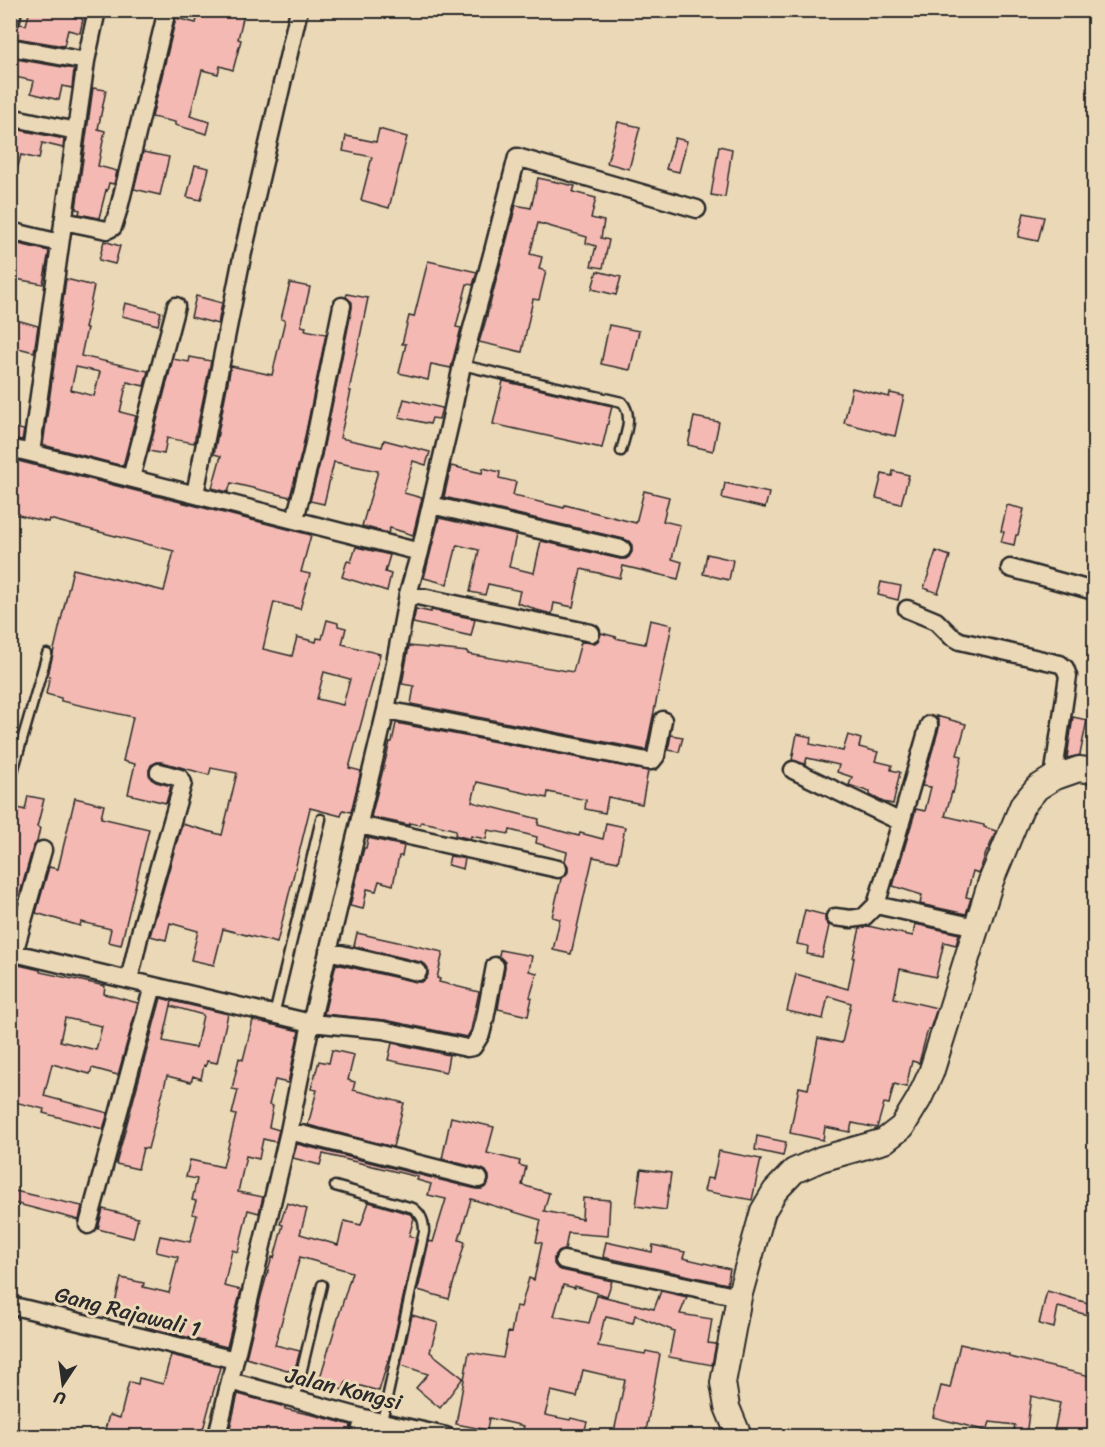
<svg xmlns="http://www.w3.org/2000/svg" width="1105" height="1447" viewBox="0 0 1105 1447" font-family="Sriracha,sans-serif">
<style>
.building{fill:#f4b9b2;stroke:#2b2b2b;stroke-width:1.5;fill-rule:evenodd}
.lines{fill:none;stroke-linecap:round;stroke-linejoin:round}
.lane-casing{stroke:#2b2b2b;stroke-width:13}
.street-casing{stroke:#2b2b2b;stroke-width:21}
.secondary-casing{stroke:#2b2b2b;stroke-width:28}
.lane{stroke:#ebd8b6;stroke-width:8}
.street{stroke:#ebd8b6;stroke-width:16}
.secondary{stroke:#ebd8b6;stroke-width:24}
.labels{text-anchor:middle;stroke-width:6;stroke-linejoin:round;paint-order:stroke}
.street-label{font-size:22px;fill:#2b2b2b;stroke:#ebd8b6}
</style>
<rect width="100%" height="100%" fill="#ebd8b6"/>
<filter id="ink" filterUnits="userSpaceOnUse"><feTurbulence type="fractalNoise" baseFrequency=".0167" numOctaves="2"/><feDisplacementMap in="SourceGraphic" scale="12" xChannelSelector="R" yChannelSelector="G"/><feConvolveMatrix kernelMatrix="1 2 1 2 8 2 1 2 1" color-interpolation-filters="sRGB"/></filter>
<g filter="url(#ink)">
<!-- building -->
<path class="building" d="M30,10h45l-2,7 10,2 -3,14 -12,-3 -4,16 -54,-9v-8h5l5,-5 6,1z
M199,10h46l-7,29 3,1 -8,30 -13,-4 -2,8 -16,-4 -12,46 20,6 -3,12 -32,-9v-3l-23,-5 24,-99 20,5z
M10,58l64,11 -2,19 -10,-2 -3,14 -28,-7 3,-12 -24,-5z
M93,88l13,2 -8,39 7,2 -7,35 19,5 -3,13 -5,-1 -2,8 -1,-1 -7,28 -20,-4 1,-4 -4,-1z
M618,122l22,5 -11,42 -22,-6z
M10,128l54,11 -1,9 -21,-5 -3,16 -18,-4 -6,23 -5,-1z
M379,129l28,8 -18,71 -28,-8 11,-43 -29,-6 3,-15 30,6z
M675,138l12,3 -8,31 -13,-3z
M719,146l13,3 -7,48 -14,-2z
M143,152l26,5 -9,38 -26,-6z
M195,165l14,3 -8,32 -14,-3z
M538,178l37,8 -2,6 23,6 -5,20 13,3 -3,17 8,2 -6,28 -12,-2 5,-20 -10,-3 1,-6 -49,-14 -8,31 12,3 -3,12 7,2 -7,29 -6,-1 -11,53 -43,-10 6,-19 31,-118 15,3z
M1024,213l20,4 -6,24 -20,-4z
M104,241l16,5 -5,18 -16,-4z
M10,242l39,9 -6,33 -33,-6z
M428,261l49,11 -4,13 -6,-1 -11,43 5,1 -10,40 -20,-4 -3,16 -29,-7 7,-29h-4l7,-28 5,1z
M597,271l24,6 -5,18 -24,-6z
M66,279l28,7 -9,42h2l-6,28 67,15 -4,15 -17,-4 -7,30 16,4 -13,50 -80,-21zM76,367l24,5 -6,24 -23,-6z
M290,283l20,4 -9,39 5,1 -1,3 21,4 -24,117 -12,46 -59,-14 -3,9 -16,-4 9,-32 -7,-2 17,-88 41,9 13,-55 -4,-1z
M347,294l21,4 -19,93h2l-11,47 42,9 2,-7 46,12 -4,13 -13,-4 -9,32 18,5 -9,37 -23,-7 -2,5 -26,-7 16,-55 -44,-9 -10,42 -14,-3 12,-46 30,-147v-6l-6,-5z
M196,296l26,7 -4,21 -27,-7z
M125,303l36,9 -3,13 -36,-9z
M10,318l28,8 -4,26 -24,-6z
M609,325l30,6 -9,39 -29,-6z
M190,357l21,4 -17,82 -27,-5 -3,16 -15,-3 24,-92 16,3z
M503,381l109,25 -10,42 -109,-24z
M852,388l37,9 1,-4 14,3 -9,40 -14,-3v-1l-37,-9z
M404,399l38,9 -3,11 -7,-1 -2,6 -31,-7z
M694,417l25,5 -6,29 -25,-6z
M10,427l14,3 -2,10 -12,-2z
M10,459l301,76 -10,37 9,2 -10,35 -26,-7 -11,47 29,7 5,-19 19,5 1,-4 5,1 5,-19 11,3v3l8,2 -4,16 38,10 -31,114 12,3 -10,41 -8,-2 -2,6 -31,-8 -33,135 -54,-14 -9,36 -23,-5 7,-29 -28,-8 -4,17 -16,-4 32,-112 40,11 15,-62 -26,-5 -2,7 -47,-13h-5l-6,3 -2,5v4l2,5 5,3 15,4 -5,17 -38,-9 7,-30 -12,-3 10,-44 -72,-16v-3l-15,-4 4,-18 -2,-1 25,-106 91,22 10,-40 -125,-32 -1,3 -38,-9zM324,672l26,7 -7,26 -26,-6z
M451,466l31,7 1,-5 17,4 -1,6 17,4 -3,13 10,2v1l41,10 1,-3 71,18 8,-32 25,6 -6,24 17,4 -8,34 10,3 -4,17 -55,-13 -3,12 -39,-9 -8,38 -19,-4 -2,11 -19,-5v-1l-16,-5 3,-12 -32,-7 -3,11 -15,-3 9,-42 -22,-5 -10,39 -23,-6 15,-60 77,17 -7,32 25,6 7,-32 79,18h6l3,-2 3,-5v-7l-3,-4 -5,-2 -180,-42z
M893,471l16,4 -8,29 -25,-6 6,-24 10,2z
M725,483l44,10 -4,15 -43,-10z
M1007,505l17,4 -6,26h-2l-2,10 -13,-3 3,-10 -3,-1z
M356,547l34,8 -5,17 6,2 -4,17 -45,-14 5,-16 4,1z
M936,551l14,5 -12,37 -14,-5z
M707,554l26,6 -4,20 -26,-6z
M881,582l20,4 -3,14 -20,-5z
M416,609l15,3v-2l44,9 -4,17 -58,-13z
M650,620l22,5 -26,125 -235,-46 3,-18 -12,-2 7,-38 59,6v2l105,18 8,-30 14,1 4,-3 2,-7 15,4 -1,1 30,6z
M936,716l30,8 -9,31 5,1 -9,37 -1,-1 -7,24 39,9v2l12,4 -8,19h-1l-8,23 -6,-2 -7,26 5,1 -5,16 -46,-10 2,-9 -29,-9 23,-77 9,2 6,-24 -9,-1 17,-58v-6z
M1073,717l14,3 -7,35 -13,3z
M396,723l252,48 -6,33 -34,-7 -3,16 -20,-4 1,-9 -38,-8 -1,6 -70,-16 -5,20 67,17 -1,6 41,11 1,-3 23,6 3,-16 19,4 -7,35 -25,-5 -22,97 -18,-4 7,-31 -8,-2 9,-38 4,-3 3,-4v-6l-3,-5 2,-9 -31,-9 1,-6 -27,-7 -1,4 -21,-4 -2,9 -15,-3 -1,3 -15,-4 1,-5 -24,-6 -11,-2 -1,3 -10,-2 -1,2 -38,-8 19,-75h2z
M797,734l14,3 -1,7 33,7 5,-16 13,4 -2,8 19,5 -3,9 17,4 -1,5 9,2 -7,32 -10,-2 -13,-7v-3l-21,-7 3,-8 -15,-5 2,-7 -32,-7 -2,6 -13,-4z
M671,735l12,2 -4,15 -11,-2z
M28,796l16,3 -7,28 3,1 -3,14 -4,5 -17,61 -6,-2v-36l4,-18 -4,-1v-31l5,1 3,-13 7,2z
M75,798l29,7 -3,13 48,11 -28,116 -13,-3 3,-13 -30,-7 -1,4 -44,-13 13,-46 9,2z
M368,838l36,8 -2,10h-3l-6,29 -14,-4 -3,10 -9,-2 -4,20 -13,-3 14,-58h2z
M450,856l15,3 -2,10 -15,-4z
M805,910l20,5v6l4,5 -7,31 -15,-3 1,-8 -11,-2z
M915,924l44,10 -3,11 -12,-3 -8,35 -36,-8 -6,29 43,10 -7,21h-2l-9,34 -7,-2 -6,26 -12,-3 -5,20 -5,-1 -7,25 -25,-5 -2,9 -25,-5 -2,13 -33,-7 9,-46 9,2 10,-51 24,5 9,-40 -23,-7 -5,23 -36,-8 9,-37 52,15 6,-31h-1l7,-30 8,-2 45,10z
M357,933l86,19 -6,26 3,1 -1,3 40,10 -8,38 -4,7 -82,-17 -61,-6 12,-50 80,18h6l4,-3 2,-4v-7l-3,-4 -5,-2 -66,-16z
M500,950l32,6 -3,15 8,2 -7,24 2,1 -4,18 -30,-7 7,-42v-5l-6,-6z
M10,963l30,7v2l65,14 -1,8 34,9 -20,72 -26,-7 -2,6 -38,-10 -8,32 64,17 -5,16 -60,-16 1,-4 -34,-8zM65,1018l37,8 -6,24 -36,-9z
M161,998l11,3 -9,40 33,7 7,-33 -32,-9 1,-5 56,13 -11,49 -10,-2 -1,5 -2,-1 -3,14 -8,-3 -2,6 -24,-6 -19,73 -5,-1 -5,21 -22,-5z
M253,1020l46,11 -11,52 -13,-3 -6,25 4,1 -4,21 10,3 -3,12 -13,-3 -4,20 -13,-3 -8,36 25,5 -4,16 -11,-3 -10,42 -6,-2 -8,36 17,4 -14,57 -81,-20 1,-4 -35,-8 9,-37 23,5 -1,4 26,6 9,-36 -22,-5 4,-16 30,6 7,-27 -5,-1 4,-13 -4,-1 5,-21 -11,-2 4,-17 33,7 13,-52 -4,-1 6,-24 -6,-1 7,-31 4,2z
M392,1043l57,12 -3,17 -58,-12z
M332,1050l22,5 -6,25 7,2 -2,8 51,13 -11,44 -85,-22 9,-35 -6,-1 8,-28 10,2z
M451,1117l43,10 -7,26 33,8 -1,4 7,2 -4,18 27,8 -5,18 38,8 1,-21 27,2 -2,36 -40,-3 -3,17 -8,3 -3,5v6l3,4 4,2 51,11 -5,15 -32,-10v2l-12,-3 -9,31 35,7 8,-28 57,14 7,-18 26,6 -7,17 32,5 -4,24 8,1 -4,21 -43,-8 5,-26 -39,-16 -2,8 -27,-6 -1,3h-1l-6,26 47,8 1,-3 14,3 -15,83h-32l12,-57 -16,-3v-1l-26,-6 -6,27 -26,-6 -6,24 25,5 1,-2 16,4 -4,15h-62l3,-11 -35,-8 -2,12 -31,-6 13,-72 34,6 5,-26 3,1 5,-27 5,1 8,-29 5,2 8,-37 -6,-1 5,-22 -70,-21 -12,41 6,2 -16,57 -31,-9 11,-49 4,1 13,-43 -18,-4 3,-11 -14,-4 1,-3 -95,-23 -3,11 -27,-7 4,-14 179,45h6l5,-3 2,-5v-5l-3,-5 -4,-2 -40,-10z
M757,1136l29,6 -3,14 -28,-6z
M719,1151l42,8 -9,41 -48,-9 3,-13 6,1z
M641,1169l30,4 -5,37 -30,-4z
M10,1190l72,16 -3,14 -69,-18z
M369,1202l41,12 4,4 -5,18 7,2 -27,124 -1,-1 -9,30 -33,-9 -3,8 -24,-9 33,-109 -52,-15 -25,88 25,6 -6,21 -48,-14 15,-62 11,-39 2,1 9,-33 -3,-1 7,-21 20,6 -7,25 38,11 6,-24 17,4z
M103,1209l35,9 -5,20 -35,-9z
M606,1242l46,10 1,-7 32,7 -2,6 47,11 -3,15 -124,-27z
M1047,1291l48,14v12l-37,-10 -4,21 -15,-4z
M412,1315l26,8 -8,29 33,26 -23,30 -24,-20 12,-14 -27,-9z
M960,1344l49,11v2l86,20v38l-5,22h-37l7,-34 -29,-7 -5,41h-14l3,-12 -25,-3 -3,9 -54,-14 8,-31 9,2z
M171,1355l49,12 -19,70h-98l6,-22 11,3 9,-36 9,2 1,-6 24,6z
M238,1394l47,13v2l32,7 34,9 -2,12h-121z"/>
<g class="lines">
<!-- lane casing -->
<g class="lane-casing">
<path id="lane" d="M462,365l160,37c12,13 3,34 -1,49
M10,782l37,-128
M274,1015l47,-196
M335,1186l78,22c9,7 11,13 11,24l-42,189
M295,1399l27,-114"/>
</g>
<!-- street casing -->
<g class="street-casing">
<path id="street" d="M97,10l-11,51 -10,70 -45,322 389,99
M11,19l2,-9
M10,47l76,14
M10,117l66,14
M63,221l44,9 6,-3 6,-19 48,-198
M10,231l50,12
M10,448l21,5
M131,478l45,-172
M195,494l47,-237 57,-247
M431,505l191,44
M295,519l17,-66 30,-147
M1010,568l84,23
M408,594l183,39
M907,609l29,12 15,15 9,5 100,23 5,4 3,8 -15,102
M386,710l261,51h5l4,-5 7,-36
M793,770l108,52
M359,825l199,44
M876,905l100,22
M835,917l16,2 13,-2 12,-12 25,-83 28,-97
M328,951l90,21
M10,952l301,71 72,7 84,18 6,-1 8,-13 4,-15 10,-53
M14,953l29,-103
M129,980l12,-51 42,-146 -3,-5 -21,-6
M289,1131l190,48
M88,1225l65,-239
M564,1260l175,37
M10,1305l225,55
M230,1381l134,37 82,18
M217,1436l72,-305 22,-108 75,-313 22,-116 12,-42 30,-129 12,-58 31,-114 24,-94 180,52
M359,1436l5,-18"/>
</g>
<!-- secondary casing -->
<g class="secondary-casing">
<path id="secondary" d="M739,1436l-12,-29 -4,-24 16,-86 24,-86 12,-20 19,-20 27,-12 63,-18 18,-14 17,-28 12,-26 60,-192 31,-75 15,-18 16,-10 26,-9 15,2"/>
</g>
<!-- lane -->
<use href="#lane" class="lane"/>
<!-- street -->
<use href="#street" class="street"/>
<!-- secondary -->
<use href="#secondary" class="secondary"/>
</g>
</g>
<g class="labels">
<!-- street labels -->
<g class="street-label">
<text transform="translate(128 1311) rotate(14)" y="8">Gang Rajawali 1</text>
<text transform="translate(344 1388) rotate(14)" y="8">Jalan Kongsi</text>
</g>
</g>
<!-- margin -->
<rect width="1105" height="1447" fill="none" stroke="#ebd8b6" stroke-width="36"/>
<rect x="18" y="18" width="1069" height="1411" fill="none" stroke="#2b2b2b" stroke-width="2" filter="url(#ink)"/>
<!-- north arrow -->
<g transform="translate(63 1384) rotate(193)" stroke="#ebd8b6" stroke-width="4.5" paint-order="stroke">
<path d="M0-4.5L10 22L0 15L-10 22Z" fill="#2b2b2b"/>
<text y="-9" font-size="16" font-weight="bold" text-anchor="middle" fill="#2b2b2b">U</text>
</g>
</svg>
